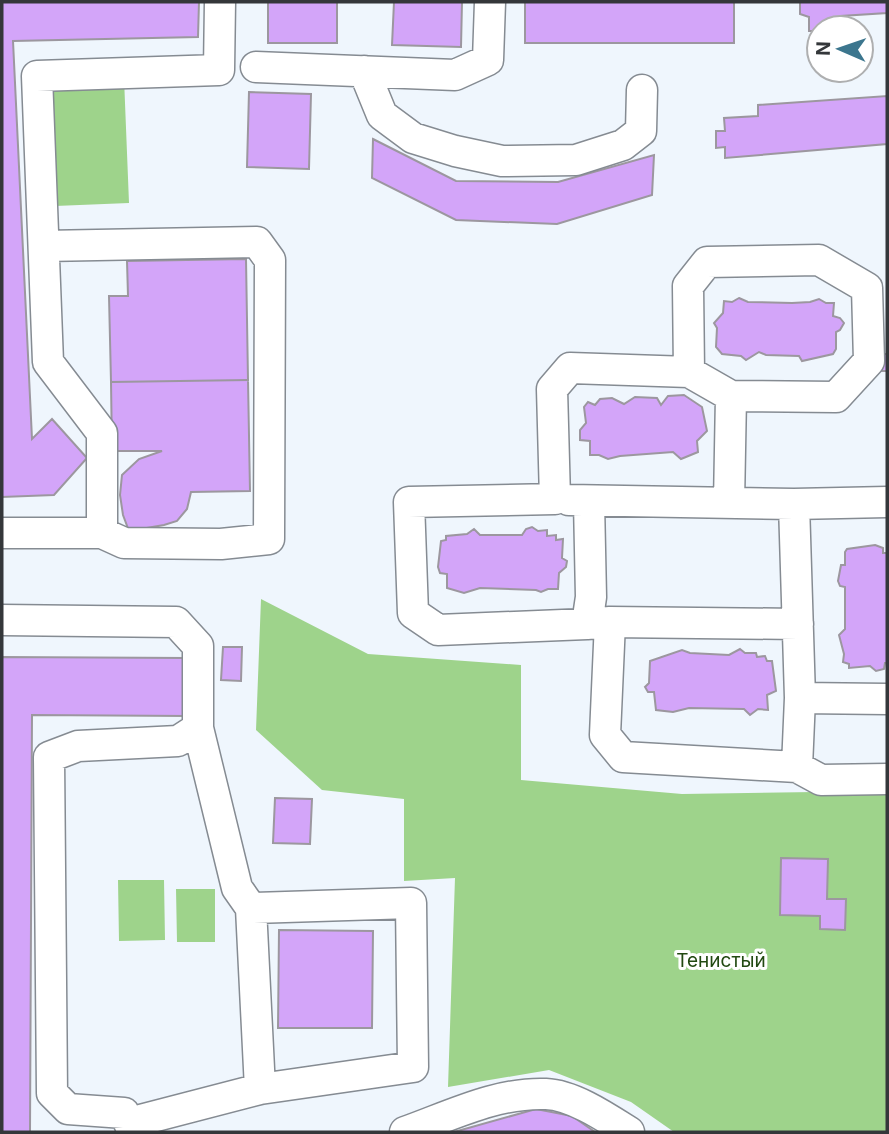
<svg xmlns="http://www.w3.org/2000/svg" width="889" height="1134" viewBox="0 0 889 1134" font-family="Inter,sans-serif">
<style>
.green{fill:#9ed38b}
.building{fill:#d3a5f9;stroke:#9c979f;stroke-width:2}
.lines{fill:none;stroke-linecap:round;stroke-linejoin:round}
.minor-casing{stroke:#858b92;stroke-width:33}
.minor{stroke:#fff;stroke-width:30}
.labels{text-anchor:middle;stroke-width:6;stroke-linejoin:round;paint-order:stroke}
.park-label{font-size:19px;fill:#224912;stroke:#fff}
</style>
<rect width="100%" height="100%" fill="#eff6fd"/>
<!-- green -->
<path class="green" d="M124,78l5,125 -74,3 -5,-125z
M261,599l107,55 153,11v115l161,14 205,-3v341h-213l-43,-30 -82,-32 -101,17 7,-209 -51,3v-82l-82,-9 -66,-60z
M118,880h46l1,60 -46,1z
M176,889h39v53h-38z"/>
<!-- building -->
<path class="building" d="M2,2h197l-1,35 -185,4 19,398 20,-20 35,39 -33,37 -52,2z
M268,2h69v41h-69z
M394,2h68l-1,45 -69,-2z
M525,2h209v41h-209z
M800,2h87v11l-46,3v12h-22v3h-10v-14l-9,-3z
M249,92l62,2 -2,75 -62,-2z
M887,96v48l-162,14v-11l-9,1v-17h9l-1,-13 34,-2v-11z
M373,139l83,42 102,1 96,-27 -2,40 -95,29 -101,-4 -84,-42z
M246,259l2,121 -137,2 -2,-86h19l-1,-35z
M739,298l9,4 44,1 18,-1 9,-3 7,4h8l-1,13 7,2 4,5 -4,7 -4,2v17l-3,5 -31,7 -3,-5 -33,-1 -7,-3 -13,8 -5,-4 -19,-2 -6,-7 1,-19 -3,-5 9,-10 1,-12 8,1z
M879,354h8v17h-9z
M248,380l2,111 -59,1 -4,17 -10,12 -13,4 -35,6 -6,-16 -3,-20 2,-20 17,-16 23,-8h-50l-1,-69z
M684,395l18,12 5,24 -10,10 1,11 -17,7 -8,-7 -53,4 -12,3 -9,-4h-9v-14l-10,-1v-10l6,-7 -2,-16 4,-5 7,3 5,-6 12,-1 12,6 11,-7 22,1 4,7 7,-9z
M532,527l6,4 9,-1v6l9,-1v5l7,-1 -1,19 5,3 -1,6 -7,6 -1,16h-10l-7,3 -5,-2 -56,-2 -16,5 -17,-5v-14l-7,-1 -2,-6 3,-26 5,-1v-4l21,-2 7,-5 6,6h42l4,-6z
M875,545l8,3v5h4v110h-2l-1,6 -8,2 -6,-5 -21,2v-4l-6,-2 1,-8 -5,-19 6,-6v-42l-5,-1 -2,-5 3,-16h4v-13l2,-3z
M223,647h19l-1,34 -20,-1z
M740,649l5,4h11l1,4 8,-1 2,5h5l4,30 -9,4 1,15 -10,-1 -8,6 -6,-6 -55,-1 -16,4 -17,-2 -2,-18h-6l-3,-5 4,-4 1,-22 32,-11 8,3 39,2z
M2,657l185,1v58l-155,-1 -2,417h-28z
M275,798l37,1 -2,45 -37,-1z
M781,858l47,1 -1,40h19l-1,31 -25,-1v-13l-40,-1z
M279,930l94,1 -1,97h-94z
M536,1109l36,7 23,16h-141z"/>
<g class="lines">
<!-- minor casing -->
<g class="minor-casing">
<path id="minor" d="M256,67l199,8 33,-15 2,-58
M364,71l18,44 31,23 42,13 47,10 74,-1 47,-15 18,-14 1,-41
M44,246l213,-4 13,18 -1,279 -48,5 -97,-1 -22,-10
M569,500l225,4 93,-2
M589,502l2,95 -4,27 -149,6 -25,-17 -4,-111 146,-3 -3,-110 18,-21 119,4
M729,503l2,-107 -42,-24 -1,-86 19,-24 112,-2 48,28 2,73 -33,36 -105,-1
M794,504l6,194 -3,69
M2,533h100v-100l-54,-71 -11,-286 182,-6 1,-68
M2,620l174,2 22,24v82l-20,13 -100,5 -29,11 3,336 16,16 56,4 10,19
M610,622l188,2
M587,624l23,-2 -5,113 18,22 174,10 24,13 66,-1
M800,698l87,1
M198,728l39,160 14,20 160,-5 2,164 -153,22
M129,1123l131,-34 -9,-181
M405,1132c45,-16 92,-40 141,-38 27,1 61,24 83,38"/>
</g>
<!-- minor -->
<use href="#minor" class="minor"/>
</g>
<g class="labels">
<!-- park labels -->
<g class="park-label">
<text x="721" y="967">Тенистый</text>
</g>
</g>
<!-- border -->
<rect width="889" height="1134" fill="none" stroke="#34373a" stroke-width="7"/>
<!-- north arrow -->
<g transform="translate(840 49) rotate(272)"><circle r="33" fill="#ffffff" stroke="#aeafb0" stroke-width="2"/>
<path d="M0-5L12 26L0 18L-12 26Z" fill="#3c768e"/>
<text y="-10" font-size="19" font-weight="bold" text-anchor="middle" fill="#34373a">N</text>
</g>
</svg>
